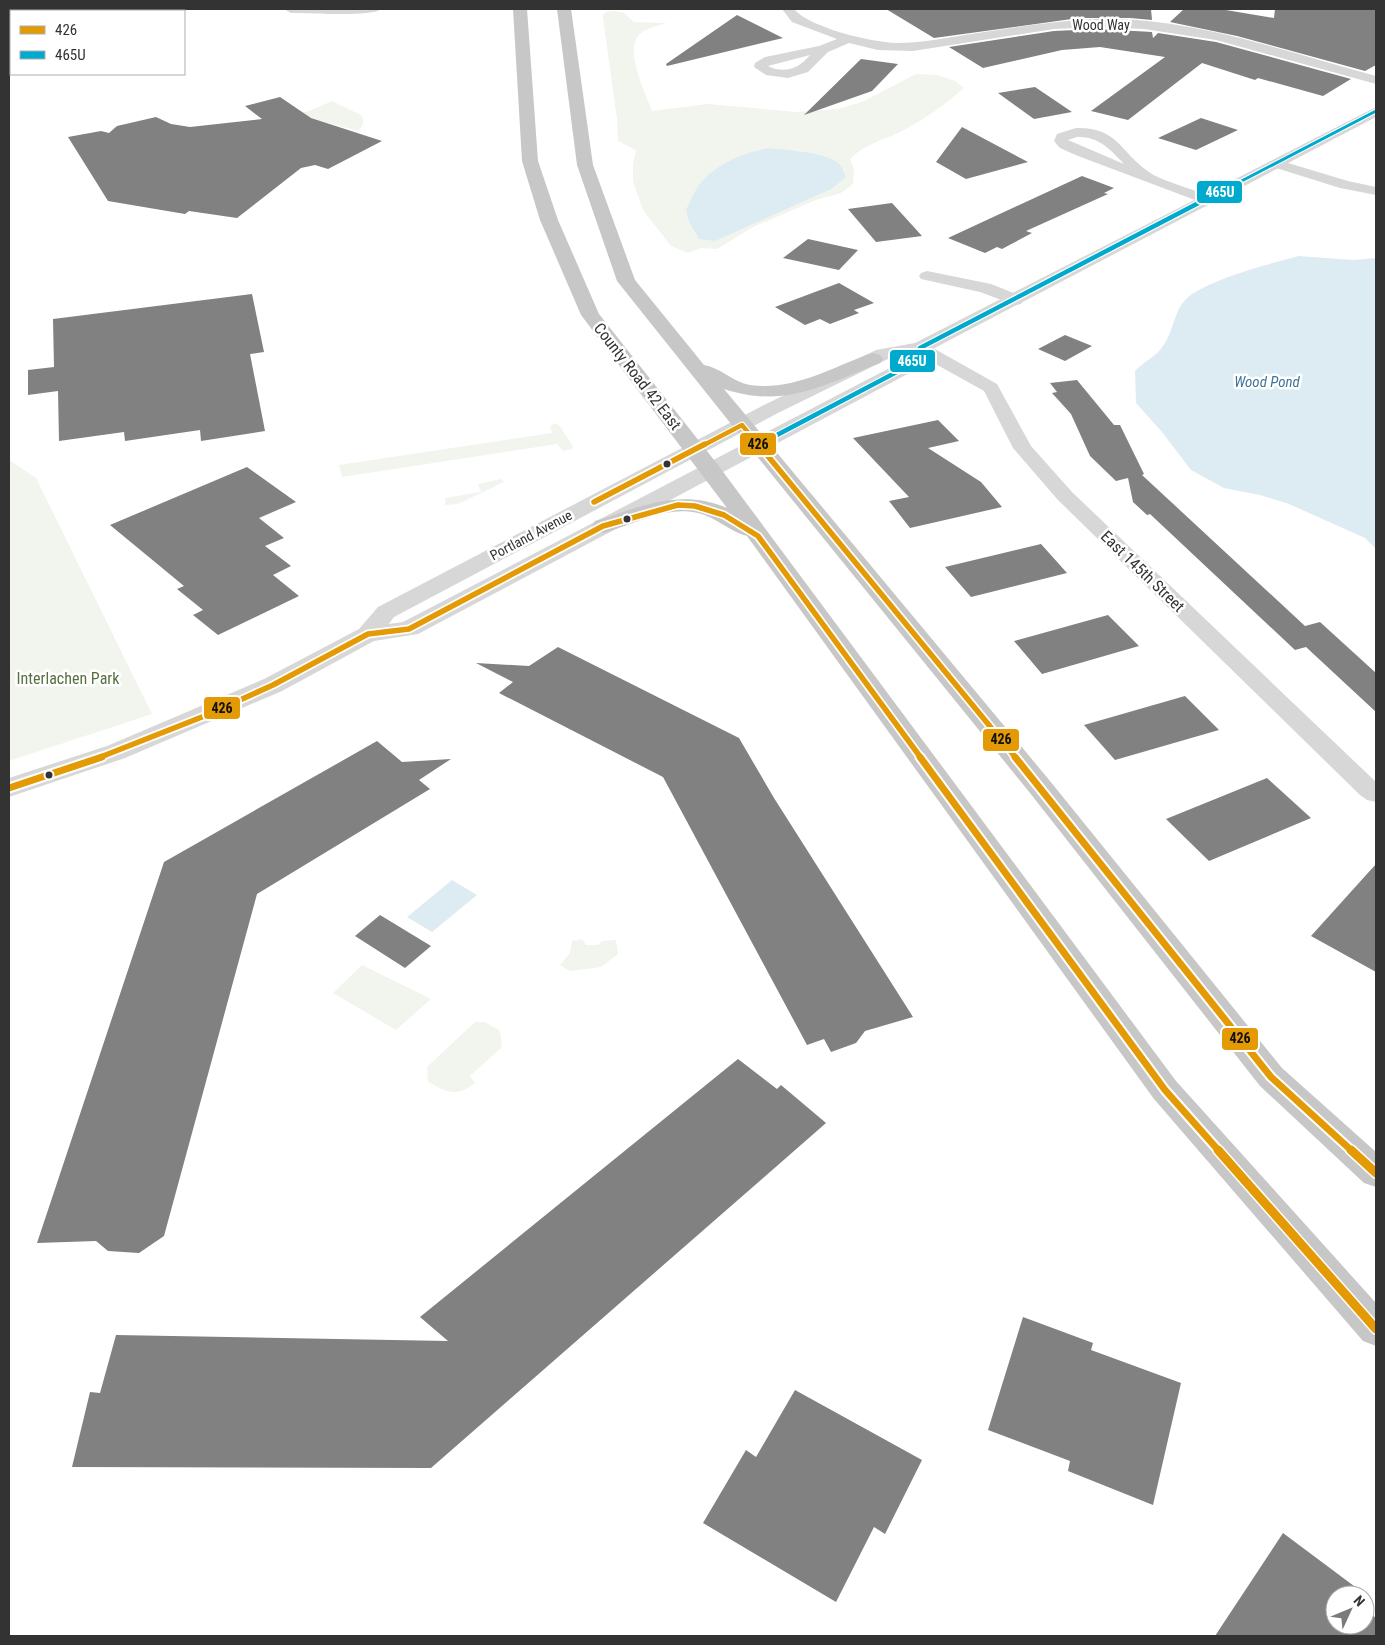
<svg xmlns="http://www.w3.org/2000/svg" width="1385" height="1645" viewBox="0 0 1385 1645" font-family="'Roboto Condensed',sans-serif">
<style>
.green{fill:#f1f5ed}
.water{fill:#ddebf3}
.building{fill:#818181}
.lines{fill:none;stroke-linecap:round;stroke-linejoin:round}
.minor{fill:#d7d7d7;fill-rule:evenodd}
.tertiary{fill:#d7d7d7;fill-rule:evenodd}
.trunk{fill:#c7c7c7;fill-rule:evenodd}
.bus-1-far3-casing{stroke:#fff;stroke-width:7}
.bus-1-far2-casing{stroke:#fff;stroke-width:9}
.bus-1-far1-casing{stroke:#fff;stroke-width:11}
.bus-1-casing{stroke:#fff;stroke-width:12}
.bus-2-far1-casing{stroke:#fff;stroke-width:5}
.bus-2-casing{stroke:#fff;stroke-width:7}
.bus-1-far3{stroke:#e39a05;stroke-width:4.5}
.bus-1-far2{stroke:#e39a05;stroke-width:5.5}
.bus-1-far1{stroke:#e39a05;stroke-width:7}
.bus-1{stroke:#e39a05;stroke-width:9}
.bus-2-far1{stroke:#00a9ce;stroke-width:3}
.bus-2{stroke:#00a9ce;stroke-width:4.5}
.bus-dot{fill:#333;stroke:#fff;stroke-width:2}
.labels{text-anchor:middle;stroke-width:5;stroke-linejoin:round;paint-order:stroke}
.far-street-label{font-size:14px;fill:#333;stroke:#fff}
.far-water-label{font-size:15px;font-style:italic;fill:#3f7597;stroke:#fff}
.street-label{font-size:16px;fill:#333;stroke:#fff}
.park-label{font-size:16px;fill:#56703f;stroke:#fff}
.line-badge{stroke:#fff;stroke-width:2}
.badge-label{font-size:14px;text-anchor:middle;font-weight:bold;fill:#fff}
.pale-badge-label{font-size:14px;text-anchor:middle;font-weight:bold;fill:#111}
</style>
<rect width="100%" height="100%" fill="#fff"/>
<!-- green -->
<path class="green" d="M614,11l10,2 10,9 33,1c-10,3 -22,5 -29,13 -13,17 8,58 14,75l56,-7 88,8 42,-3 24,-7 54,-28 22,1 17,6 9,7c-21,18 -39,31 -64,44 -17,8 -37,13 -50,27l4,10 -1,15 -12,9 -25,7 -63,27 -36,22 -16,-1 -13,5 -17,-7 -28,-36 -10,-29v-17l3,-14 -18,-9 -1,-22 -13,-94 -1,-10 3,-3z
M332,101l29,14c4,6 2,11 -3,16l-61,-17 12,-3z
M554,423l5,2 14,21 -1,3 -9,2 -6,-7 -215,33 -3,-12 213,-32 -2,-6z
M9,460l27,18 116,236 -143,47z
M501,479l3,3 -46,22 -13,1v-7l36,-6 -3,-8z
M582,939l4,6h12l4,-4 14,-1 2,14 -17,13 -31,4 -10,-6 10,-12 2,-12z
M362,965l69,34 -35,31 -63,-37z
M475,1022h10l15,9 2,16 -32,29 5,7c-20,15 -27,9 -47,-1l-1,-15z"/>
<!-- water -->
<path class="water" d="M768,148c17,2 63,4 73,18 2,3 3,8 5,11l-15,12 -116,52 -16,-2 -10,-17 -3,-12c4,-8 8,-18 13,-25 17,-22 43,-31 69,-37z
M1299,256l54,4 23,-2v291l-11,-11 -76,-34 -29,-9 -36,-7 -33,-18 -29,-38 -26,-29 -1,-32c9,-10 21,-14 28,-25 11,-15 10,-34 24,-48 23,-19 82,-34 112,-42z
M452,880l25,15 -45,37 -25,-15z"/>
<!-- building -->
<path class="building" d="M886,9h265l1,11 -22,-2h-51l-145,20z
M1184,9h36l54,9 1,-9h101v56l-11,6 -128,-35 -67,-14z
M737,15l46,23 -116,28 -1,-2z
M1098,29l54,3 1,6 5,-5 58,9 135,37 -28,17 -65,-18 -3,2 -53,-17 -74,57 -37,-9 74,-54 -65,-10 -38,3 -79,18 -34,-21 105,-16z
M861,59l37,5 -26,27 -68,24z
M1035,87l37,25 -38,7 -36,-26z
M280,97l31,21 71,23 -54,28 -13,-4 -14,3 -64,50 -48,-7 -4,3 -77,-13 -40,-64 33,-6 8,2 8,-7 39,-9 15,7 19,3 72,-8 -17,-13z
M1201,118l37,12 -42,20 -38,-12z
M962,127l66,35 -62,17 -30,-17z
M1082,176l32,12 -10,5 4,1 -82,37 6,2 -30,16 -5,-2 -12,6 -37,-15z
M892,203l30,33 -46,6 -28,-33z
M808,239l50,11 -19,20 -56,-12z
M839,283l35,20 -20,7 5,3 -29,11 -10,-5 -15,6 -30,-18z
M252,294l12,58 -14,2 15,77 -64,10 -1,-11 -75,11 -1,-9 -65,9 -1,-50 -30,4v-25l26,-3 -1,-48z
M1065,335l27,11 -27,15 -27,-12z
M1077,380l37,45h6l24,49 -2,1 163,151 15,-4 56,51v39l-70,-65 -11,3 -145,-136 -3,1 -14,-13 -5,-24 -12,3 -26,-25 -19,-42 -19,-21 5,-1 -7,-9z
M938,420l21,21 -31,7 53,34 21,25 -92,21 -21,-27 20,-4 -56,-59z
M247,467l49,35 -37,16 25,20 -19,8 26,20 -18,9 26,21 -81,39 -25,-20 10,-5 -26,-21 7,-3 -74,-61z
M1041,544l26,29 -96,24 -26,-30z
M1108,615l31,31 -97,28 -28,-33z
M558,647l181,91 35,60 139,219 -48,14 -9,12 -25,9 -7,-13 -17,6 -144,-268 -164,-84 14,-11 -37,-19 53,3z
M1185,696l34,34 -104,30 -31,-35z
M377,741l25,21 49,-3 -32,21 11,9 -173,105 -93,342 -25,17 -31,-2 -12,-10 -59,2 127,-381z
M1267,778l44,40 -102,43 -43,-42z
M1376,864v108l-65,-36z
M380,915l51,31 -26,22 -50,-32z
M738,1059l39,30 4,-4 45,38 -395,345 -359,-1 18,-75 10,1 16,-58 332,6 -28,-24z
M1023,1317l70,26 -2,7 90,33 -28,122 -85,-34 2,-10 -82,-31z
M795,1390l127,70 -37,74 -11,-7 -38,75 -133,-79 43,-73 10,7z
M1283,1533l83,62 -1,2v-2h-30v30h30v-16l11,9v18h-161z"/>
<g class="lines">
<!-- minor -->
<path class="minor" d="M782,9h12c16,19 77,33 102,34 25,0 50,-5 75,-9 41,-6 82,-13 124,-15 94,-3 191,33 281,57v8l-160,-44 -72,-11 -46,-2 -44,2 -141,22 -35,-1 -29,-7 -21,9 -20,20 -20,6 -22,-3 -12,-8 1,-4 10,-6 54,-11 18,-7 -45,-17zM810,55c-11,14 -26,19 -42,11z
M1076,128c42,-1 44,24 73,44 10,8 49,19 64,25l3,3 -3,3h-10l-125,-47 -18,-8 -6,-7 3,-7zM1077,137c21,-1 33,12 47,27l-56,-24z
M1278,160l70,21 28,6v8l-36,-7 -67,-21 -2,-3 2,-3z
M927,271l64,13 30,12 2,4 -2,4 -6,1 -35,-13 -59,-13 -2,-3 2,-3z
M920,343l6,1 71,40 34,62 41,46 304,290v20l-9,-2 -7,-5 -302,-295 -45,-52 -29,-57 -70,-39 -3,-4 3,-4z"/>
<!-- tertiary -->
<path class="tertiary" d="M106,9h21l-2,2h-21z
M284,9h97c-7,8 -75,4 -90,4z
M9,31h2v9h-2z
M1376,107v10l-449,235 -10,17 -499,265 -44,7 -92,50 -157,67 -116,39v-19l98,-32 157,-67 95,-50 19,-22 386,-202 112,-55 39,-7zM906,356l-3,5 -500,261 -14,2 5,-7 384,-204 110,-54z"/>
<!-- trunk -->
<path class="trunk" d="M513,9h14l11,152 20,59 41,94 119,151 458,616 200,222v43l-13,-5 -209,-242 -407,-563c-17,-4 -31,-19 -49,-23 -32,-8 -65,12 -95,20l-8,-2 -3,-5 3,-5c46,-14 85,-33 132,-13l-146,-193 -41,-95 -18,-59z
M557,9h14l22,156 42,115 69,85c17,3 29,17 46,20 41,6 80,-16 116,-30l7,-2 7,2 3,4 -3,4c-56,22 -96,46 -156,26l326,392 232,287 94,84v35l-12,-4 -104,-97 -230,-293 -279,-344 -134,-168 -40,-116z"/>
<!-- bus-1-far3 casing -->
<g class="bus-1-far3-casing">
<path id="bus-1-far3" d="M702,446l40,-21 17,21"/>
</g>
<!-- bus-1-far2 casing -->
<g class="bus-1-far2-casing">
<path id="bus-1-far2" d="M758,444l258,314
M594,502l111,-58
M98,758l109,-43 66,-30 95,-51 41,-5 194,-103 75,-21 17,1 29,9 34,21 163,222"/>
</g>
<!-- bus-1-far1 casing -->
<g class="bus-1-far1-casing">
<path id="bus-1-far1" d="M920,757l245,333 54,61
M1015,757l256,320 81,74
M9,788l93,-31"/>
</g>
<!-- bus-1 casing -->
<g class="bus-1-casing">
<path id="bus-1" d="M1218,1150l158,179
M1351,1150l25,23"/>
</g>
<!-- bus-2-far1 casing -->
<g class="bus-2-far1-casing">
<path id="bus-2-far1" d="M1209,198l167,-87"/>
</g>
<!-- bus-2 casing -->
<g class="bus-2-casing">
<path id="bus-2" d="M758,445l152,-80 10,-17 292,-152"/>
</g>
<!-- bus-1-far3 -->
<use href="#bus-1-far3" class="bus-1-far3"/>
<!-- bus-1-far2 -->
<use href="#bus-1-far2" class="bus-1-far2"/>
<!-- bus-1-far1 -->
<use href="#bus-1-far1" class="bus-1-far1"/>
<!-- bus-1 -->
<use href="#bus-1" class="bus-1"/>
<!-- bus-2-far1 -->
<use href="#bus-2-far1" class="bus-2-far1"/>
<!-- bus-2 -->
<use href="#bus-2" class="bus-2"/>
</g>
<!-- markers -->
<g class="bus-dot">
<circle cx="667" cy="464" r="4.5"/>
<circle cx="627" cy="519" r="4.5"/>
<circle cx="49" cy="775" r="4.5"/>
</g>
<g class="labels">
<!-- far-street labels -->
<g class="far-street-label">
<text x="1101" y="30">Wood Way</text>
<text transform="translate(531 535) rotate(-28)" y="5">Portland Avenue</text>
</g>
<!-- far-water labels -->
<g class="far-water-label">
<text x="1267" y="387">Wood Pond</text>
</g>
<!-- street labels -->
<g class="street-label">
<text transform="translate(638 376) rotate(52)" y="6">County Road 42 East</text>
<text transform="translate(1143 571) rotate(44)" y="6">East 145th Street</text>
</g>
<!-- park labels -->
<g class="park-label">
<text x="68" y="684">Interlachen Park</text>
</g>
</g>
<g class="line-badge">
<rect x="1196" y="180" width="47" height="24" rx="5" fill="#00a9ce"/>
<rect x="889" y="349" width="47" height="24" rx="5" fill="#00a9ce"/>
<rect x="739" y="432" width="38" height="24" rx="5" fill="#e39a05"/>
<rect x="203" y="696" width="38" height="24" rx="5" fill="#e39a05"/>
<rect x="982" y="728" width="38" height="24" rx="5" fill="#e39a05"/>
<rect x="1221" y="1027" width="38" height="24" rx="5" fill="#e39a05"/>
</g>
<g class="badge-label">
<text x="1220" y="197">465U</text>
<text x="912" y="366">465U</text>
</g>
<g class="pale-badge-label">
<text x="758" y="449">426</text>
<text x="222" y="713">426</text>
<text x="1001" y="744">426</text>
<text x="1240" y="1043">426</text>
</g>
<!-- border -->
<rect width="1385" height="1645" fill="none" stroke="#333333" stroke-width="20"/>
<!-- legend -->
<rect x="10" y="10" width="175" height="65" fill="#ffffff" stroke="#adadad"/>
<rect x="20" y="26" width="25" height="8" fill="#e39a05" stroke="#adadad"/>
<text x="55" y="35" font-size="15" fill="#333333">426</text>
<rect x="20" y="51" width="25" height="8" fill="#00a9ce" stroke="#adadad"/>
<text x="55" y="60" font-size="15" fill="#333333">465U</text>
<!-- north arrow -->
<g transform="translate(1350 1610) rotate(46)"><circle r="24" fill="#ffffff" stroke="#adadad"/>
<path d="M0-4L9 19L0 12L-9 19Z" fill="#7a7a7a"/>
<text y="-8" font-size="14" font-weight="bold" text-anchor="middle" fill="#333333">N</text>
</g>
</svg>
